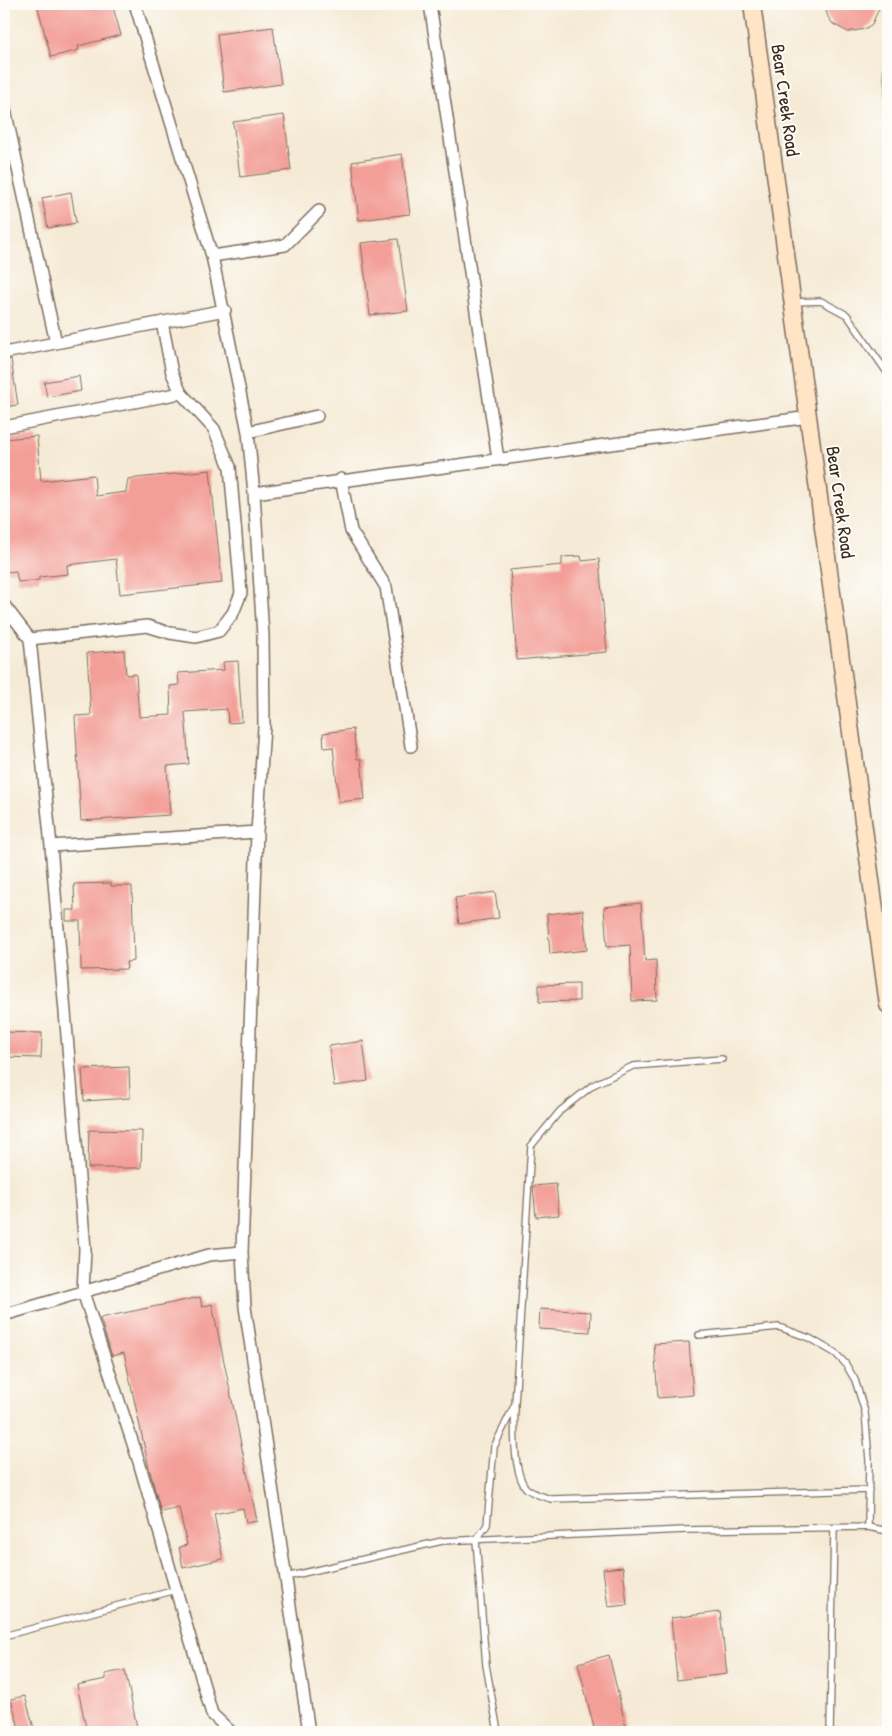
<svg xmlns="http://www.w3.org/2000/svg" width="892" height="1736" viewBox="0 0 892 1736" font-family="'Patrick Hand',sans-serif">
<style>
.forest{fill:#72b376;stroke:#566e4a}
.building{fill:#f39e97}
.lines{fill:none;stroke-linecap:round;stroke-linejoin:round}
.lane-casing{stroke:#7c6d5e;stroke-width:8}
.street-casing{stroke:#7c6d5e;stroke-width:14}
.secondary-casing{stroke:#7c6d5e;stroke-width:19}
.lane{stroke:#fff;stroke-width:5.5}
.street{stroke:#fff;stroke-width:11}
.secondary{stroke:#ffe4c6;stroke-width:16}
.labels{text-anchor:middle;stroke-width:4;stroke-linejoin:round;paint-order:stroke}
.street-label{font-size:19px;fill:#3b2a1e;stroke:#fdfcf7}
</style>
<rect width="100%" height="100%" fill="#fdfcf7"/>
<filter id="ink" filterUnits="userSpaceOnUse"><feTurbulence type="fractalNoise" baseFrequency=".02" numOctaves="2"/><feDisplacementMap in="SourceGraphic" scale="10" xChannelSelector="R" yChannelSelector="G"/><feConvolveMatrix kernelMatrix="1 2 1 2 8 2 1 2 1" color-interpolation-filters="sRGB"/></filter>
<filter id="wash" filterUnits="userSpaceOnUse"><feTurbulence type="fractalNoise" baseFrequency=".0096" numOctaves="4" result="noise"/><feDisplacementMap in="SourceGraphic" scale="20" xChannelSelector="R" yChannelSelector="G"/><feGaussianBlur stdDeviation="1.12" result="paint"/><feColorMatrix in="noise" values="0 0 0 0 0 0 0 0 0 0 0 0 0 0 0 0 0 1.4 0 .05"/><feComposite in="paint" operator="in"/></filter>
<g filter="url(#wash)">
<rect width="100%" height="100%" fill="#f5ead5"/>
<!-- forest -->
<path class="forest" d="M888,50v57l-5,-32z"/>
<g id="blocks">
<!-- building -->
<path class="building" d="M37,4h75l9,31 -43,11 1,4 -28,7z
M824,4h57l-9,20 -7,5 -17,3 -15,-8 -5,-7z
M273,27l8,57 -57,8 -7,-58z
M284,115l7,55 -51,7 -7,-55z
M402,154l8,60 -51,6 -7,-58z
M71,192l5,31 -28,5 -6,-30z
M398,239l10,72 -38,4 -9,-72z
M11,359l7,46 -14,2v-47z
M79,376l2,15 -34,6 -3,-15z
M37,436l4,45 53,-6 2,21 30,-4 2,-13 82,-9 12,113 -102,11 -4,-35 -49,6 1,9 -29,3v3l-21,2 -2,-11 -12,1v-133z
M581,556l1,5 17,-2 8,93 -90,8 -7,-90 52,-5v-8z
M124,650l2,25 10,-1 3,43 32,-2 -1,-29 9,-1 -1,-12 46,-3 -1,-8 15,-1 4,61 -14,1 -1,-14 -42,3 4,52 -22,2 3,49 -89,6 -6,-105 16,-1 -4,-62z
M353,729l4,30h4l4,40 -26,3 -6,-55 -9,1 -1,-15z
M111,883v3h21l2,75 -8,1 1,7 -46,1 -1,-49h-14v-11h9l-1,-26z
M495,892l4,26 -40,6 -4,-26z
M641,903l4,58 11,-1 1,40 -25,1 -2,-56 -23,2 -3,-40z
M583,910l4,40 -37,4 -3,-40z
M579,984v17l-40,1v-17z
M4,1032l38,1 -1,25 -37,-1z
M363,1041l5,40 -34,5 -5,-40z
M129,1067l1,31 -46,3 -2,-32z
M89,1130l53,1 -1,37h-53z
M556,1184l3,31 -23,2 -3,-31z
M200,1297l2,10 10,-3 45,217 -11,2 -3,-15 -29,6 9,45 -40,9 -4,-21 8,-2 -8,-37 -18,4 -12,-44 -25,-115 -12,3 -12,-38z
M540,1309l51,3 -1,20 -51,-3z
M689,1342l4,53 -35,3 -4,-54z
M623,1567l4,38 -19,2 -5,-38z
M720,1612l7,62 -50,6 -6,-62z
M609,1655l18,77h-32l-17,-69z
M125,1670l13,62h-51l-10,-47 29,-6 -1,-5z
M25,1696l10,36h-15l-9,-33z"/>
</g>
</g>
<g filter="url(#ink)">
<use href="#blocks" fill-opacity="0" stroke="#7c6d5e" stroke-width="1"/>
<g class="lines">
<!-- lane casing -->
<g class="lane-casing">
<path id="lane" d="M794,302l27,-1 26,14 41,59
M699,1335l80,-8 30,11 26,15 10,10 10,17 10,32 4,48 -1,67
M515,1408c-1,19 -2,65 11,80 6,6 16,8 25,11l318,-9
M286,1577l156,-36 243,-11 183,-3 20,4
M4,1636l172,-46
M498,1732l-12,-67 -10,-125 11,-15 7,-78 21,-43 16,-258 29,-35 33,-26 40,-19 89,-7
M830,1732l4,-203"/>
</g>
<!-- street casing -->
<g class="street-casing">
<path id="street" d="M135,4l77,252 36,176 6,61 9,143 1,91 -7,105 -15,420 3,55 64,425
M430,4l68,455
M4,105l52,238
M212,256l73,-11 34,-34
M4,353l221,-43
M4,427l177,-34
M248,432l69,-16
M341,479l10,52 35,56 25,159
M254,493l555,-76
M4,605l26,34 21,207 34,403 -2,43 56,170 73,252 19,18
M30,639l117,-13 23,7 26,4 23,-6 14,-18 8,-20 -11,-126 -16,-38 -33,-36 -9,-20 -10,-51
M51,846l206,-14
M4,1315l205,-60 33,-3
M4,1724l2,8"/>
</g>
<!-- secondary casing -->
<g class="secondary-casing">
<path id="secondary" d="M752,4l136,1001"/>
</g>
<!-- lane -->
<use href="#lane" class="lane"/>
<!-- street -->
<use href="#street" class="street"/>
<!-- secondary -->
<use href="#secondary" class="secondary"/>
</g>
</g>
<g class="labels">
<!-- street labels -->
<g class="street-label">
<text transform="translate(786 100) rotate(82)" y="7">Bear Creek Road</text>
<text transform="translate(841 502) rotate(82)" y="7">Bear Creek Road</text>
</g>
</g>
<!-- margin -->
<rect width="892" height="1736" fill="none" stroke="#fdfcf7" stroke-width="20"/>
</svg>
